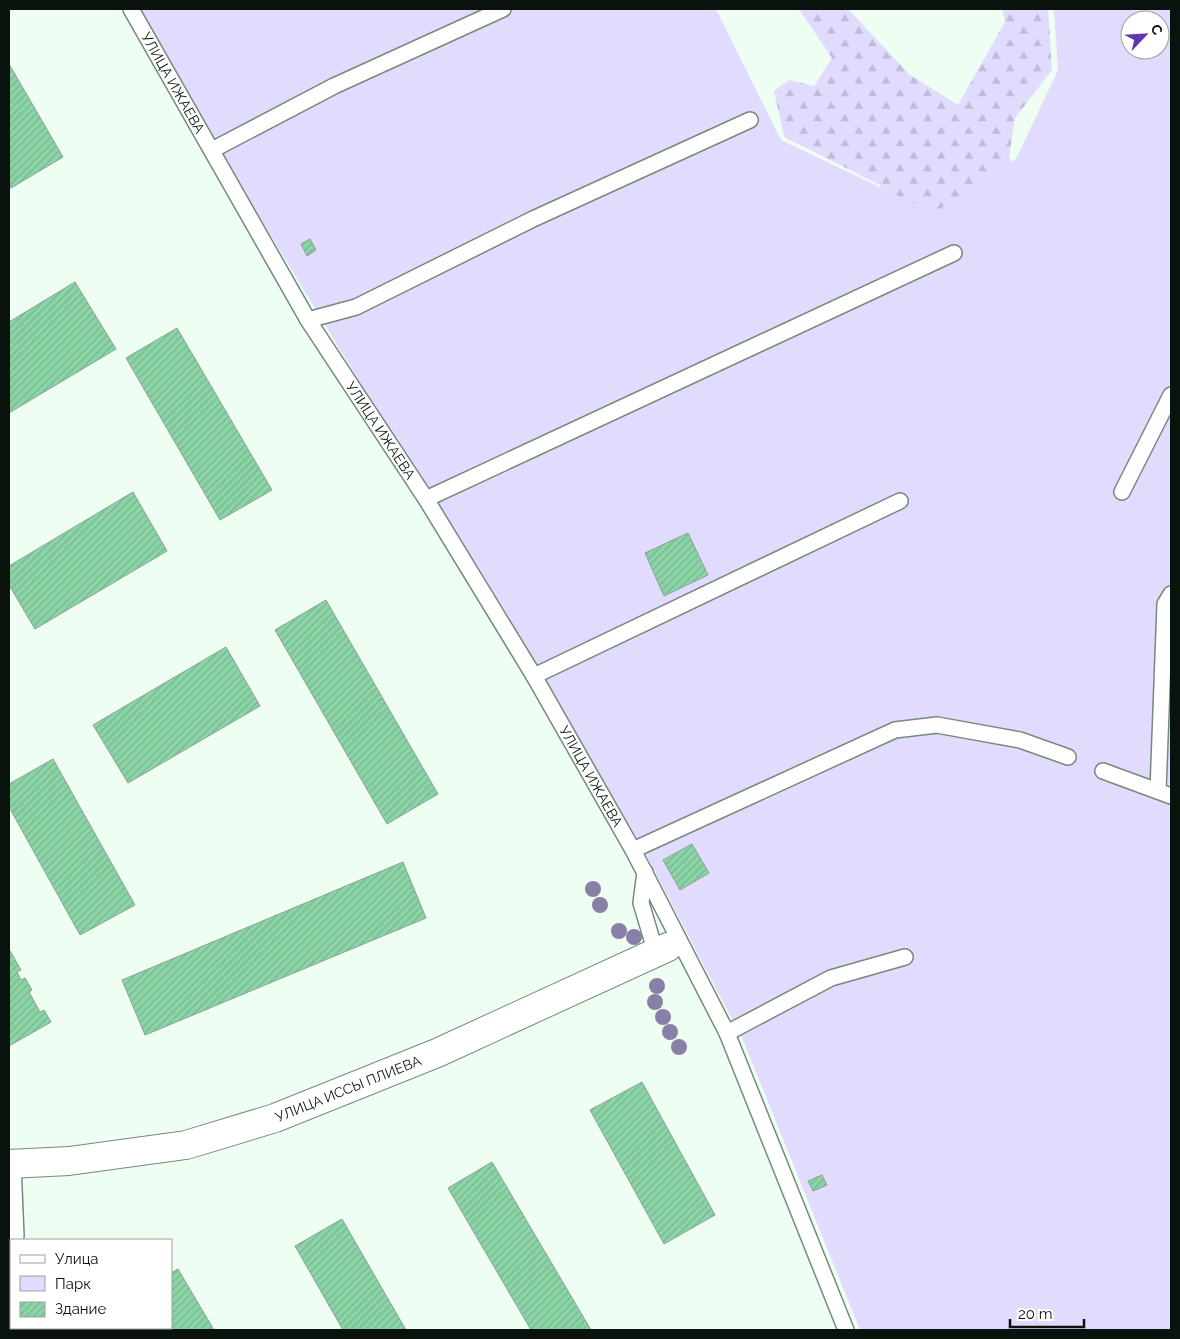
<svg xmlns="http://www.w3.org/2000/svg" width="1180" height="1339" viewBox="0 0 1180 1339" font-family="Raleway,sans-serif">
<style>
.forest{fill:url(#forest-firs)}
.green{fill:#e1dbfe;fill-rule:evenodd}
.building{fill:url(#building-hatch);stroke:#8ba393}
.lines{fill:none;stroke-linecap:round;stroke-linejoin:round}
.service-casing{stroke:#738b7b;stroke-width:18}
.minor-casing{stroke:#738b7b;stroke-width:30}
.service{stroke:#fff;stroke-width:15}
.minor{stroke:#fff;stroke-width:28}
.tree{fill:#8880a6}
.labels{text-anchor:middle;stroke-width:4.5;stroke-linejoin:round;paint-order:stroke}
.street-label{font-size:14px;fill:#0a120d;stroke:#fff}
</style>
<defs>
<pattern id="forest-firs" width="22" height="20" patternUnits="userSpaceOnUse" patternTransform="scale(1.25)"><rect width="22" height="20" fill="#e1dbfe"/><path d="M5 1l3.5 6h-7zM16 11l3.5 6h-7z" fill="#c0bbd8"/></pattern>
<pattern id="building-hatch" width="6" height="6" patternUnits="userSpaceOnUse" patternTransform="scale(1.25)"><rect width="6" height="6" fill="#8bd4a6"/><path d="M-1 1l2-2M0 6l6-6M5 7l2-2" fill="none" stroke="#77b58e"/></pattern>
</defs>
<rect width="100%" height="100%" fill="#eefef3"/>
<!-- forest -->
<path class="forest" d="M799,9h49l61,65 49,31 47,-83 -3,-13h46l4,61 -37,48 -6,39 18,30 -106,77 -41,-79 -96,-48 -10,-46 15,-11 25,6 18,-28z"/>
<!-- green -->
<path class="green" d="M137,9h579l65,131 153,73 82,-54 42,-89 -4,-61h117v1321h-311l-117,-290 -106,-202 -425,-699zM1130,20h30v30h-30z"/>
<!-- building -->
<path class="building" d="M9,64l54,93 -52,31 -2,-5z
M310,239l6,11 -9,6 -6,-12z
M75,282l41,67 -107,64v-91z
M177,328l95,162 -52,30 -94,-162z
M133,492l34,59 -132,78 -26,-44v-19z
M688,533l20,42 -44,21 -19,-43z
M326,600l112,194 -51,30 -112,-194z
M226,647l34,59 -132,77 -35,-58z
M53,759l82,146 -55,30 -71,-128v-23z
M692,844l17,29 -29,17 -17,-30z
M403,862l23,56 -281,117 -23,-55z
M9,949l12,21 -4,2 4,8 4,-2 7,12 -3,2 11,20 4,-2 7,12 -42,24z
M642,1082l73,133 -51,29 -74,-134z
M492,1162l99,168h-60l-83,-142z
M822,1175l5,10 -14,6 -5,-10z
M342,1219l64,111h-63l-48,-84z
M178,1269l36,61h-60l-2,-2h19v-55z
M9,1285h2v43h41v2h-43z"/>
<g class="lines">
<!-- service casing -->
<g class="service-casing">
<g id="service">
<path id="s1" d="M131,9l177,311 118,179 108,177 99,174 94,183 119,297"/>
<path d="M212,150l122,-64 169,-77"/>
<path d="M308,320l48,-13 177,-88 217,-99"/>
<path d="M1122,492l49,-97"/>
<path d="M426,499l528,-246"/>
<path d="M534,676l366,-175"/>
<path d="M1103,771l68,25"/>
<path d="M1158,791l7,-187 6,-10"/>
<path d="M633,850l262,-120 42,-5 83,15 48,17"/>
<path d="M645,872l-4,31 15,50"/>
<path d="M727,1033l104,-55 74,-21"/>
<path d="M13,1164l3,72"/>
</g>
</g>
<!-- minor casing -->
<g class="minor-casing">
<g id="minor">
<path id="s2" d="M9,1164l60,-3 117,-16 89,-27 162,-65 231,-106"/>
</g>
</g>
<!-- service -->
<use href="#service" class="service"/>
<!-- minor -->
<use href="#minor" class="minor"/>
</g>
<!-- trees -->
<g class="tree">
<circle cx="593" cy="889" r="8"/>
<circle cx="600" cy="905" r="8"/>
<circle cx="619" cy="931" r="8"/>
<circle cx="634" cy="937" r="8"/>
<circle cx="657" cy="986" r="8"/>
<circle cx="655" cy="1002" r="8"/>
<circle cx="663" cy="1017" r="8"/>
<circle cx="670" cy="1032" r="8"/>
<circle cx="679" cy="1047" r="8"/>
</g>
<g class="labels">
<!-- street labels -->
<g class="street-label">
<text dy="5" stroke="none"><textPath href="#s1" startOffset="85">УЛИЦА ИЖАЕВА</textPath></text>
<text dy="5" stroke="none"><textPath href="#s1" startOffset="490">УЛИЦА ИЖАЕВА</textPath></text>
<text dy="5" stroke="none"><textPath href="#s1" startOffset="895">УЛИЦА ИЖАЕВА</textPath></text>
<text dy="5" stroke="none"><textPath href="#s2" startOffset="350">УЛИЦА ИССЫ ПЛИЕВА</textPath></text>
</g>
</g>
<!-- border -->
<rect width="1180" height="1339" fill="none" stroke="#0a120d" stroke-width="20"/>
<!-- legend -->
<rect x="10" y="1239" width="162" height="90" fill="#ffffff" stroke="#9da09e"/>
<rect x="20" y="1255" width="25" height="8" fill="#ffffff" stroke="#9da09e"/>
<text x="55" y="1264" font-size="15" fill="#0a120d">Улица</text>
<rect x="20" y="1276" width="25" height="15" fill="#e1dbfe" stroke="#9da09e"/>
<text x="55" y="1289" font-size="15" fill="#0a120d">Парк</text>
<rect x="20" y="1302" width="25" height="15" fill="url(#building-hatch)" stroke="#9da09e"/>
<text x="55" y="1314" font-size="15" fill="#0a120d">Здание</text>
<!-- north arrow -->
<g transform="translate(1145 35) rotate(65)"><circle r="24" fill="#ffffff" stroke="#9da09e"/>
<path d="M0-4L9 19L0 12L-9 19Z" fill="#6037af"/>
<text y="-8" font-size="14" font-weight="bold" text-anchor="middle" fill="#0a120d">С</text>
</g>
<!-- scale -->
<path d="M1010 1319v8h74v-8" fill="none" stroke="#0a120d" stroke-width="2.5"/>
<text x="1018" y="1319" font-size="15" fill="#0a120d" stroke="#ffffff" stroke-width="4" paint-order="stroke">20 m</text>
</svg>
